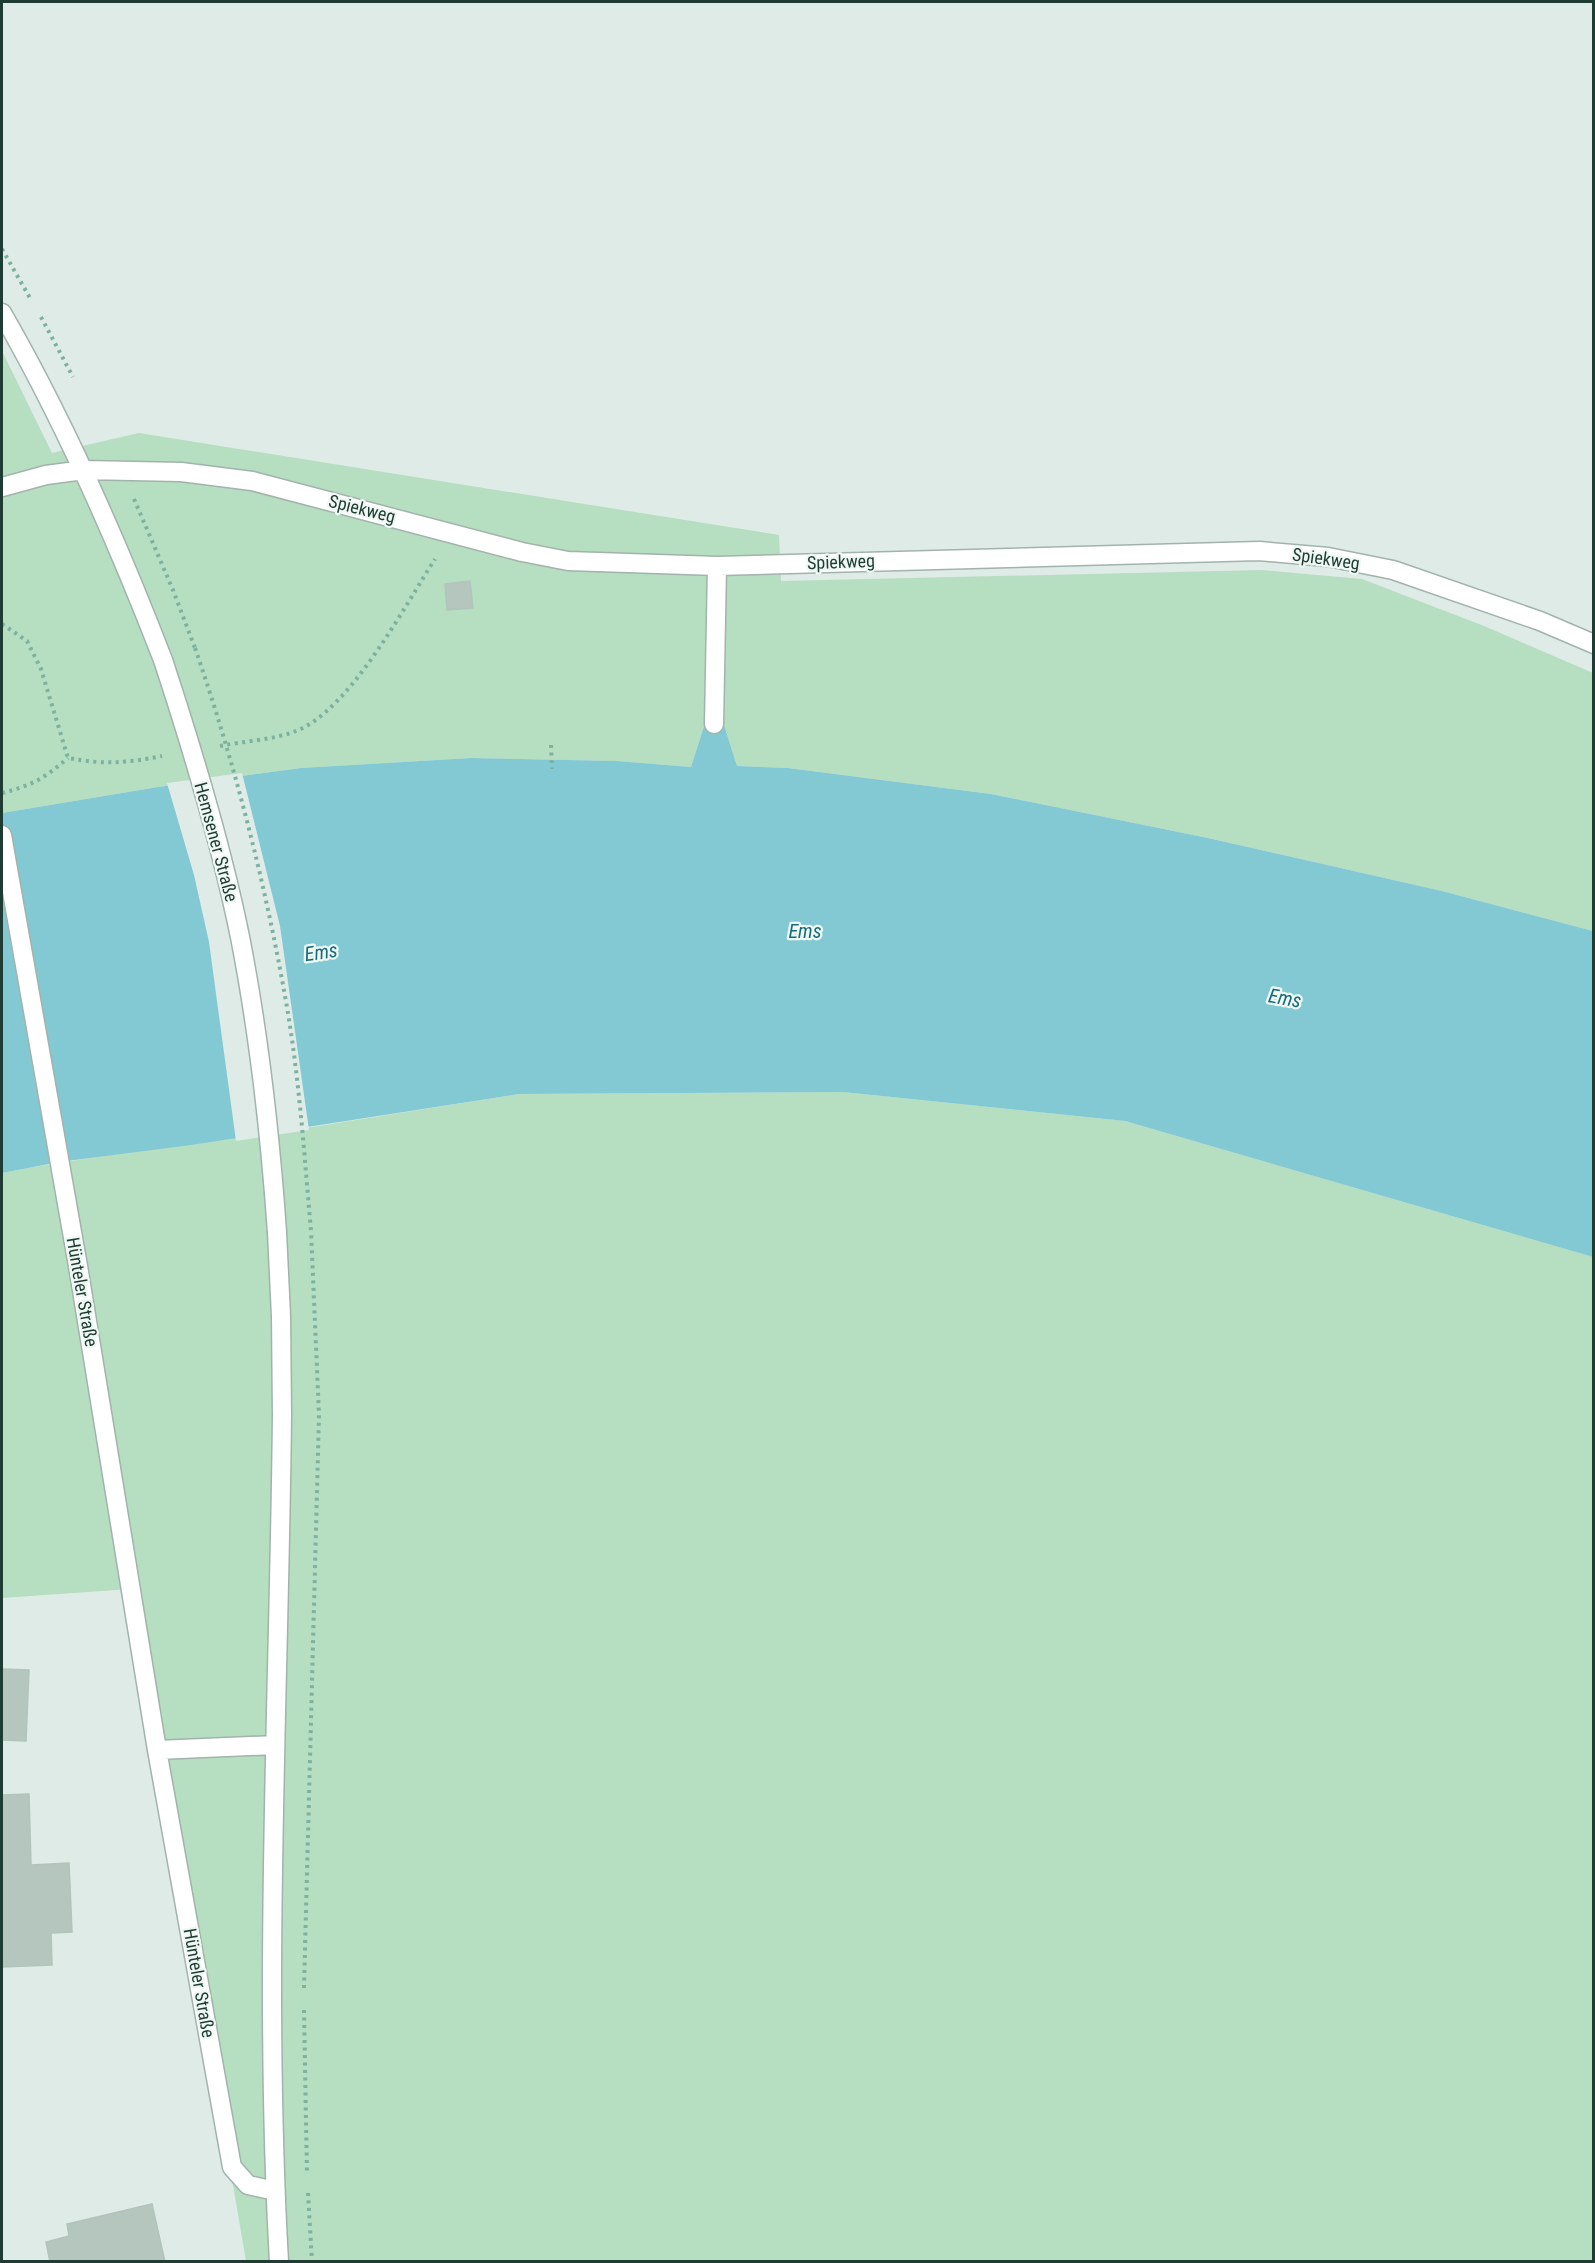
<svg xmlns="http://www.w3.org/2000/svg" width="1595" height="2263" viewBox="0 0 1595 2263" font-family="'Roboto Condensed',sans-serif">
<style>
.green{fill:#b6dec0}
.water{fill:#83c9d4}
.pier{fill:#dfebe6}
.building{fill:#b4c6be;stroke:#b1c5bc;stroke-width:1.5}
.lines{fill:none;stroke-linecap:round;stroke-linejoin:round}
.minor-casing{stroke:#a2b3ad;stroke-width:21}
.path{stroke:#7db1a0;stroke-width:4;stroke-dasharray:3 4.5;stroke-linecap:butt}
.minor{stroke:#fff;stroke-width:18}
.minor-bridge-casing{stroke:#a2b3ad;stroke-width:21;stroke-linecap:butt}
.path-bridge{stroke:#7db1a0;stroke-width:4;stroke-dasharray:3 4.5;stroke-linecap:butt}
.minor-bridge{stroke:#fff;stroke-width:18}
.labels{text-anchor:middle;stroke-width:4.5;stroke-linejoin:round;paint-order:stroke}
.street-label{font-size:18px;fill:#1f3c34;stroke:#eff8f3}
.water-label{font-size:20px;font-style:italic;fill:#166c7b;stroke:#eff8f3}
</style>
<rect width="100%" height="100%" fill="#dfebe6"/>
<!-- green -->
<path class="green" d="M2,351l50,102 87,-20 640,102 2,46 481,-11 100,9 122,47 109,47v258l-151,-40 -234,-53 -217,-44 -203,-26 -51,-2 -13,-41 -19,-2 -14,44 -74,-6 -146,-3 -170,10 -143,19 -156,26z
M843,1092l282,29 468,136v1004h-1347l-115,-672 -129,9v-425c87,-17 177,-26 265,-41l1,2 251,-40z"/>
<!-- water -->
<path class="water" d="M705,723l19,2 13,41 51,2 203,26 217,44 234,53 151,40v326l-468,-136 -282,-29 -324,2 -328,51 -132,17 -57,11v-360l156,-26 143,-19 170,-10 146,3 74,6z"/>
<!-- pier -->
<path class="pier" d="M242,773l38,153 29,204 -73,11 -27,-199 -15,-67 -27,-92z"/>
<!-- building -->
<path class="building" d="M470,581l3,27 -26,2 -2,-26z
M2,1669l27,1 -3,71 -24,-1z
M29,1794l2,71 38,-2 3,69 -21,1 1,32 -50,2v-172z
M152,2204l13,58h-115l-4,-20 23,-6 -2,-12z"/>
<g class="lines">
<!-- minor casing -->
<g class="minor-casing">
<path id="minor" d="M2,313c64,111 115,228 161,347
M2,487l44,-12 38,-5 97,2 71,9 270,71 46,9 149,5 542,-15 69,6 65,13 147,51 54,23
M714,724l3,-158
M2,835l76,431 79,484 75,417 16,18 27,6
M277,1232l4,84 1,99c-3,282 -19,565 -3,847
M157,1750l118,-5"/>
</g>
<!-- path -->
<path class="path" d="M2,249l28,49
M41,317l32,60
M134,499l39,91 22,58
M2,624l25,17 14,28 27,89c37,7 58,5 94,-2
M551,745l1,24
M220,746c24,-5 53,-6 76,-15 54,-21 108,-124 139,-172
M2,793c31,-8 41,-14 66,-35
M304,1988l15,-573 -8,-184
M304,2010l3,164
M308,2193l4,69"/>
<!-- minor -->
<use href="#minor" class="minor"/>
<!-- minor-bridge casing -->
<g class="minor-bridge-casing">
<path id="minor-bridge" d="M163,660c30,91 58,183 77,277 19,97 30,196 37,295"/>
</g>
<!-- path-bridge -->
<path class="path-bridge" d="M195,648c39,113 69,230 90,348 14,77 19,156 26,235"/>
<!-- minor-bridge -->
<use href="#minor-bridge" class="minor-bridge"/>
</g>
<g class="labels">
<!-- street labels -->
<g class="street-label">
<text transform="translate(362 509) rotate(14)" y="6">Spiekweg</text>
<text transform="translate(1326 559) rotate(8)" y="6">Spiekweg</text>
<text transform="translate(841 562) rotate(-2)" y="6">Spiekweg</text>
<text transform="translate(216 842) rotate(75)" y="6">Hemsener Straße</text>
<text transform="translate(82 1292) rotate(80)" y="6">Hünteler Straße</text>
<text transform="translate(199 1983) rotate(80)" y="6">Hünteler Straße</text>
</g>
<!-- water labels -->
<g class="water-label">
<text x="805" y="938">Ems</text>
<text transform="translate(321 952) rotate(-8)" y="7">Ems</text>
<text transform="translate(1285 998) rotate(10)" y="7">Ems</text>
</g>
</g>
<!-- border -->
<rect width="1595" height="2263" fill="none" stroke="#1f3c34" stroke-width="6"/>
</svg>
